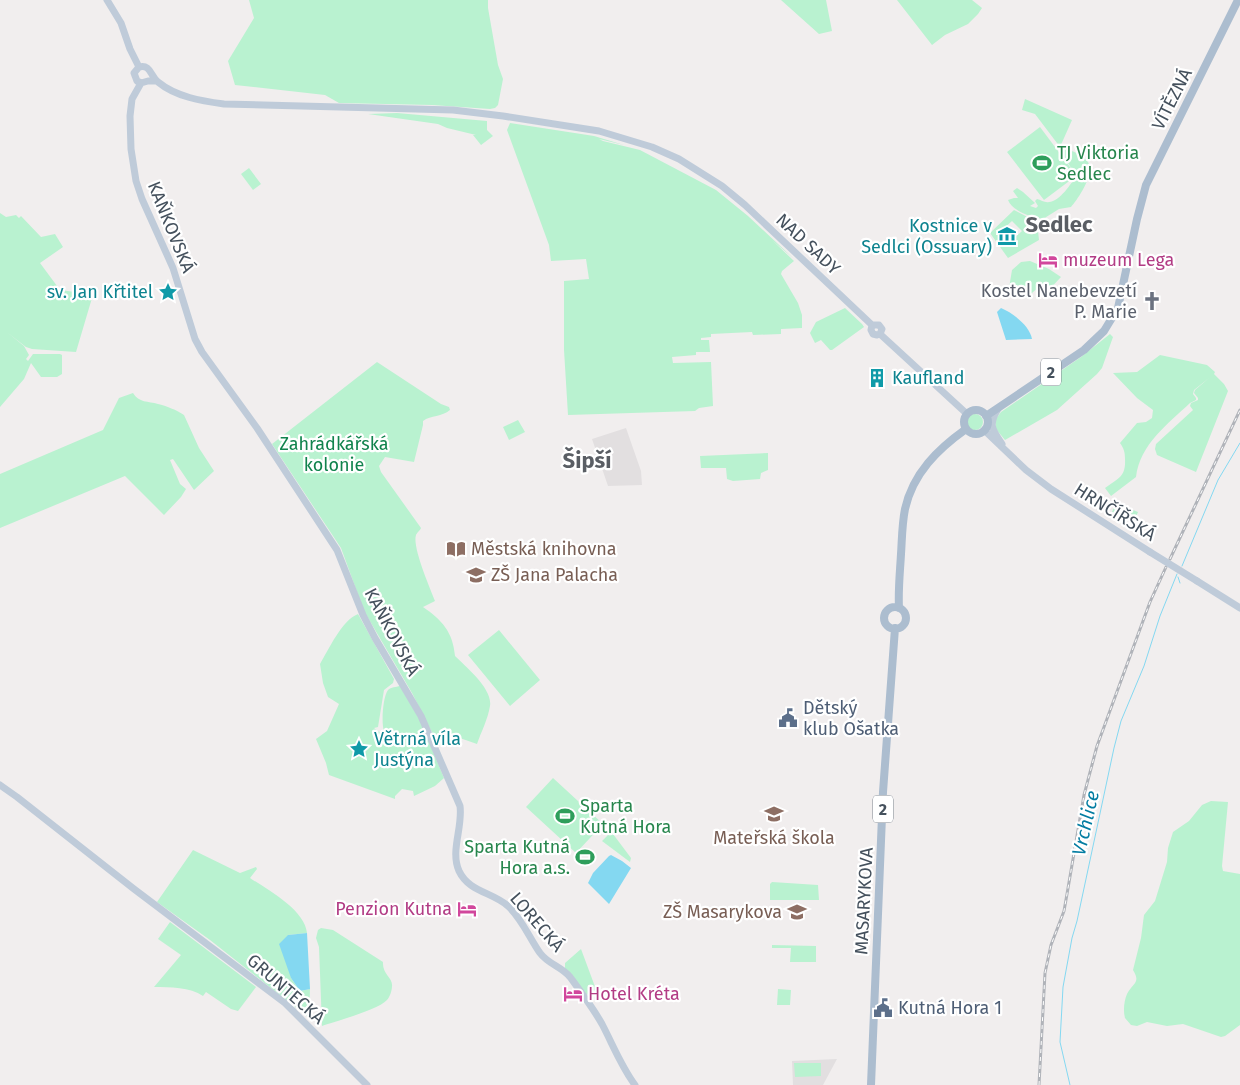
<svg xmlns="http://www.w3.org/2000/svg" width="1240" height="1085" viewBox="0 0 1240 1085" font-family="'Fira Sans',sans-serif">
<style>
.education{fill:#e2dfe0}
.green{fill:#b9f2d0;fill-rule:evenodd}
.water{fill:#84d8f1}
.lines{fill:none;stroke-linecap:round;stroke-linejoin:round}
.stream{stroke:#84d8f1;stroke-width:1}
.secondary{stroke:#bfcbd9;stroke-width:7}
.primary{stroke:#acbdcf;stroke-width:8}
.rail-casing{stroke:#b0b3b9;stroke-width:3}
.rail{stroke:#fff;stroke-width:1;stroke-dasharray:4;stroke-linecap:butt}
.secondary-bridge{stroke:#bfcbd9;stroke-width:7}
.labels{text-anchor:middle;stroke-width:4.5;stroke-linejoin:round;paint-order:stroke}
.shield{fill:#fff;stroke:#7d858e;stroke-width:1}
.shield-label{font-size:16px;font-weight:bold;fill:#45515d}
.street-label{font-size:18px;fill:#45515d;stroke:#fff}
.leisure-label{font-size:18px;fill:#27864d;stroke:#fff;text-anchor:start}
.culture-label{font-size:18px;fill:#0d838f;stroke:#fff;text-anchor:end}
.hotel-label{font-size:18px;fill:#b23c85;stroke:#fff;text-anchor:start}
.worship-label{font-size:18px;fill:#5b616d;stroke:#fff;text-anchor:end}
.park-label{font-size:18px;fill:#11834d;stroke:#fff}
.education-label{font-size:18px;fill:#785e54;stroke:#fff;text-anchor:start}
.service-label{font-size:18px;fill:#4e5e75;stroke:#fff;text-anchor:start}
.water-label{font-size:19px;font-style:italic;fill:#047da2;stroke:#fff}
.district-label{font-size:22px;font-weight:bold;fill:#5a5e64;stroke:#fff}
</style>
<rect width="100%" height="100%" fill="#f1eeee"/>
<!-- education -->
<path class="education" d="M626,428l15,43 1,14 -34,1 -16,-47z
M837,1059l-14,26h-30l-1,-24z"/>
<!-- green -->
<path class="green" d="M249,0h239v8l10,57 5,14 -5,26 -3,3 -5,1 -58,-4 -93,-2 -14,-8 -90,-10 -7,-24 26,-43z
M781,0h45l6,31 -13,3z
M897,0h75l10,8 -4,6 -10,10 -23,11 -13,10z
M1025,99l47,21 -12,27 -25,-33 -13,-4z
M397,113l90,8v9l6,6 -12,9 -8,-10h3l-29,-7 -9,-4 -70,-10z
M510,123l84,13 30,9 -25,-6 4,2 37,9 76,40 32,26 46,43 -22,-19 22,21 -12,10 -1,3 17,29 4,12v13l-21,1v5l-28,1 -1,-3 -41,2v3l-10,1v2h8l1,12h-14v3l-24,2 1,6 38,-1 2,44 -14,2 -4,3 -127,4 -4,-65v-69l25,-2 -3,-20 -35,2 -2,-16 -42,-115z
M1040,127l33,44 -13,-21 2,-3c8,3 24,9 27,17 5,11 -11,35 -18,43l-12,2 -16,10c-11,-1 -31,-8 -35,-19l6,-2h4l-5,-7 4,-3 6,4 12,11 -5,3 6,2 2,-2 -3,-5 2,-2c4,1 8,4 12,3 11,-1 22,-18 27,-26l-32,24 -37,-48z
M249,168l12,16 -8,6 -12,-16z
M1014,210l23,12 2,18 -31,18 -18,-25zM1012,221l10,10 -11,10 -3,-4 -4,3 -2,-3 3,-3 -3,-4z
M0,213l6,4 10,-2 3,3 2,-2 20,21 14,-3 8,13 -23,16 20,27 15,2v3l17,3 -16,54 -44,-3 -6,-2 -18,-14 16,13 5,9 -3,4 2,2 5,-7h27l2,1v19l-5,3h-16l-10,-14 -7,16 -24,28z
M1030,261l19,8 12,8 -16,17 -6,-7 -13,11 -3,-5 -7,5 -7,-10 3,-18 9,-8z
M845,308l17,16 2,3 -32,23h-2l-9,-10 -6,3 -5,-10 6,-11z
M1110,334l3,3 -11,31 -5,6 -40,36 -52,30 -9,-11 -1,-9 6,-8 80,-55z
M1160,355l47,10 8,7 -1,2 10,10 4,7 -32,81 -39,-17 -2,-6 1,-5 37,-34 -3,-4 1,-3 7,-3v-2l-4,-5 1,-3 14,-12 -15,12 -1,4 3,4v2l-6,3c-22,21 -50,41 -54,74l-25,19 -6,-8c13,-10 21,-11 20,-29 0,-7 -1,-10 -5,-16l17,-20 9,-1 6,-4 1,-8 -16,-12 -24,-25 24,-1z
M377,362l64,42 8,3 1,3c-8,7 -19,5 -27,11v4l-9,37 -29,-5 -6,9 2,6 40,56c0,1 -5,6 -5,7 -4,12 14,53 19,66l-12,6c19,13 30,25 32,49 11,11 38,33 35,50 -2,13 -9,26 -13,38l-23,-8 -6,5 -9,5 -27,-53 -48,-82 -23,-63 -69,-104z
M133,393c6,10 15,8 25,11 8,2 19,6 26,11l15,33 15,23 -20,19 -21,-31 -3,1 10,24 6,5 -5,8 -17,18 -39,-39 -125,52v-54l103,-44 16,-32z
M967 422a8 8 0 1 1 16 0a8 8 0 1 1-16 0Z
M518,420l7,12 -16,8 -6,-13z
M768,453v17l-7,3 -1,6 -27,2 -6,-2 -1,-11h-25l-1,-12z
M1116,503l22,9 -4,9 -22,-9z
M358,614l36,65 -1,4 -9,7 -6,37 -4,1 5,4 5,-1c-3,-8 -1,-35 4,-41 3,-3 8,-3 12,-4l20,34 24,58 -9,8 -21,10 -1,-5 -11,-2 -7,7v3l-66,-24 -3,-12 -10,-24 11,-8 12,-27 -11,-7 -5,-14 -3,-19c9,-15 22,-44 38,-50z
M499,630l41,50 -30,26 -42,-51z
M553,778l50,46 -27,29 -50,-46z
M1211,801l17,1 -6,64 1,5 17,3v151l-15,11 -4,1 -38,-13 -16,2 -20,-4 -10,4 -6,-1 -6,-7c-2,-7 -1,-17 2,-24 6,-11 14,-11 6,-24l8,-32 3,-23 11,-14 12,-39 1,-14 5,-16 16,-11 13,-16z
M610,830l21,28 -1,4 -28,-21 6,-6 -2,-2z
M193,850l47,23 16,-6 1,2 -7,9c18,12 55,32 57,55l-19,2 3,43 9,13 10,-2 -1,29 -99,-78 -53,-38z
M772,882l46,3 1,15h-49v-16z
M170,922l86,65 -18,24 -7,-2 -25,-17 -3,4c-13,-9 -33,-9 -49,-9l27,-32 -23,-16z
M321,928l12,2 50,32c-1,12 10,16 9,24 0,4 -2,11 -5,14 -9,10 -51,21 -65,26l-3,-79 -3,-9 2,-8z
M772,945l44,1v16h-26l1,-14h-19z
M581,949l16,43 -9,3 -2,-1 -21,-25v-6z
M778,989l13,1 -1,15h-13z
M794,1063h27v13l-26,1z"/>
<!-- water -->
<path class="water" d="M1001,308c12,5 29,18 31,31l-26,1 -9,-28z
M611,855l11,6 9,7 -22,36 -21,-21 5,-10 16,-17z
M307,933l3,56 -10,2 -9,-13 -12,-34 9,-9z"/>
<g class="lines">
<!-- stream -->
<path class="stream" d="M1182,566l36,-86 22,-37
M1178,577l2,6
M1070,1085l-10,-43 3,-55 9,-49 5,-17 37,-173 7,-27 23,-55 16,-50 17,-42"/>
<!-- secondary -->
<path class="secondary" d="M107,0l14,23 9,26 9,18
M139,67c12,-3 11,9 19,15 18,15 44,19 66,22l229,6 50,6 96,15 53,16 27,12 43,27 23,19 127,120h7l3,4 -2,5
M139,67l-5,6 3,8 4,2 7,-2h8
M141,83l-9,16 -2,17 1,33 5,32 6,18 31,69 22,71 7,13 55,76 80,122 26,65 12,23 46,78 39,90c3,21 -10,45 -1,65 10,21 33,21 49,35 14,13 21,31 32,47 8,11 22,14 30,24 11,15 23,31 32,47 11,21 19,42 33,61
M872,325l-1,5 2,4 4,1 3,-1 87,80
M998,409c-10,16 -6,20 4,35
M984,430l42,40 25,19 99,63
M1197,581l43,27
M0,785l17,12 117,92 151,114 82,82"/>
<!-- primary -->
<path class="primary" d="M964 422a12 12 0 1 1 24 0a12 12 0 1 1-24 0Z
M986,416l98,-66 20,-19 14,-23 19,-89 9,-34 92,-185
M884 618a11 11 0 1 1 22 0a11 11 0 1 1-22 0Z
M899,608c-1,-18 1,-36 2,-54 1,-15 1,-30 4,-45 8,-36 33,-60 61,-80
M871,1085l12,-293 12,-164"/>
<!-- rail casing -->
<g class="rail-casing">
<path id="rail" d="M1170,559l70,-149
M1039,1085l6,-112 6,-28 13,-34 3,-17 17,-99 13,-49 53,-144 16,-35"/>
</g>
<!-- rail -->
<use href="#rail" class="rail"/>
<!-- secondary-bridge -->
<path class="secondary-bridge" d="M1150,552l47,29"/>
</g>
<!-- icons -->
<defs>
<g id="stadium-bare" transform="scale(1.5)"><path d="M0-5a6.5 5 0 1 0 0 10a6.5 5 0 1 0 0-10ZM-3.5-1.8h7v3.6h-7Z" fill="#2e9e5b" stroke="#fff" stroke-width="2.5" paint-order="stroke"/></g>
<g id="museum-bare" transform="scale(1.5)"><path d="M0-6L6-3V-2H-6V-3ZM-5-1h2V3h-2ZM-1-1h2V3h-2ZM3-1h2V3H3ZM-6 4H6V6H-6Z" fill="#0f9aa8" stroke="#fff" stroke-width="2.5" paint-order="stroke"/></g>
<g id="hotel-bare" transform="scale(1.5)"><path d="M-6-4.5h1.5V1H6V5H4.5V3h-9V5H-6ZM-4 0a1.8 1.8 0 1 1 3.6 0ZM.5 0V-2.5h3Q6-2.5 6 0Z" fill="#d1479c" stroke="#fff" stroke-width="2.5" paint-order="stroke"/></g>
<g id="sight-bare" transform="scale(1.5)"><path d="M0-6L1.8-2.2L6-1.7L2.9 1.2L3.7 5.4L0 3.3L-3.7 5.4L-2.9 1.2L-6-1.7L-1.8-2.2Z" fill="#0f9aa8" stroke="#fff" stroke-width="2.5" paint-order="stroke"/></g>
<g id="church-bare" transform="scale(1.5)"><path d="M-1.2-6h2.4v3.5h3.3v2.4h-3.3V6h-2.4V-.1h-3.3v-2.4h3.3Z" fill="#6b7280" stroke="#fff" stroke-width="2.5" paint-order="stroke"/></g>
<g id="building-bare" transform="scale(1.5)"><path d="M-4-6H4V6H1V3H-1V6H-4ZM-2.5-4.3h1.7v1.8h-1.7ZM.8-4.3h1.7v1.8H.8ZM-2.5-1h1.7V.8h-1.7ZM.8-1h1.7V.8H.8Z" fill="#0f9aa8" stroke="#fff" stroke-width="2.5" paint-order="stroke"/></g>
<g id="library-bare" transform="scale(1.5)"><path d="M-6-4Q-3-5.5-.7-3.5V5Q-3 3-6 4ZM6-4Q3-5.5 .7-3.5V5Q3 3 6 4Z" fill="#8d6e63" stroke="#fff" stroke-width="2.5" paint-order="stroke"/></g>
<g id="school-bare" transform="scale(1.5)"><path d="M0-5L7-2L0 1L-7-2ZM-4 1L0 2.5L4 1V4Q0 6-4 4Z" fill="#8d6e63" stroke="#fff" stroke-width="2.5" paint-order="stroke"/></g>
<g id="civic-bare" transform="scale(1.5)"><path d="M-.6-6.5H3V-4.5H.6V-3L4-1V1h2V6H-6V1h2V-1L-.6-3ZM-1.2 2.5V6h2.4V2.5Z" fill="#5c6f8a" stroke="#fff" stroke-width="2.5" paint-order="stroke"/></g>
</defs>
<g fill-rule="evenodd">
<use href="#stadium-bare" x="1042" y="163"/>
<use href="#museum-bare" x="1007" y="236"/>
<use href="#hotel-bare" x="1048" y="260"/>
<use href="#sight-bare" x="168" y="292"/>
<use href="#church-bare" x="1152" y="301"/>
<use href="#building-bare" x="877" y="378"/>
<use href="#library-bare" x="456" y="549"/>
<use href="#school-bare" x="476" y="575"/>
<use href="#civic-bare" x="788" y="718"/>
<use href="#sight-bare" x="359" y="749"/>
<use href="#school-bare" x="774" y="814"/>
<use href="#stadium-bare" x="565" y="816"/>
<use href="#stadium-bare" x="585" y="857"/>
<use href="#hotel-bare" x="467" y="909"/>
<use href="#school-bare" x="797" y="912"/>
<use href="#hotel-bare" x="573" y="994"/>
<use href="#civic-bare" x="883" y="1008"/>
</g>
<g class="labels">
<!-- shield labels -->
<g class="shield">
<rect x="1041" y="358.5" width="20" height="27" rx="4"/>
<rect x="873" y="795.5" width="20" height="27" rx="4"/>
</g>
<g class="shield-label">
<text x="1051" y="378">2</text>
<text x="883" y="815">2</text>
</g>
<!-- street labels -->
<g class="street-label">
<text transform="translate(1172 99) rotate(-63)" y="6">VÍTĚZNÁ</text>
<text transform="translate(171 227) rotate(68)" y="6">KAŇKOVSKÁ</text>
<text transform="translate(808 244) rotate(43)" y="6">NAD SADY</text>
<text transform="translate(1115 512) rotate(32)" y="6">HRNČÍŘSKÁ</text>
<text transform="translate(392 632) rotate(62)" y="6">KAŇKOVSKÁ</text>
<text transform="translate(864 901) rotate(-87)" y="6">MASARYKOVA</text>
<text transform="translate(537 922) rotate(49)" y="6">LORECKÁ</text>
<text transform="translate(286 989) rotate(41)" y="6">GRUNTECKÁ</text>
</g>
<!-- leisure labels -->
<g class="leisure-label">
<text x="1057" y="159">TJ Viktoria<tspan x="1057" dy="21">Sedlec</tspan></text>
<text x="580" y="812">Sparta<tspan x="580" dy="21">Kutná Hora</tspan></text>
<text x="570" y="853" text-anchor="end">Sparta Kutná<tspan x="570" dy="21">Hora a.s.</tspan></text>
</g>
<!-- culture labels -->
<g class="culture-label">
<text x="992" y="232">Kostnice v<tspan x="992" dy="21">Sedlci (Ossuary)</tspan></text>
<text x="153" y="298">sv. Jan Křtitel</text>
<text x="892" y="384" text-anchor="start">Kaufland</text>
<text x="374" y="745" text-anchor="start">Větrná víla<tspan x="374" dy="21">Justýna</tspan></text>
</g>
<!-- hotel labels -->
<g class="hotel-label">
<text x="1063" y="266">muzeum Lega</text>
<text x="452" y="915" text-anchor="end">Penzion Kutna</text>
<text x="588" y="1000">Hotel Kréta</text>
</g>
<!-- worship labels -->
<g class="worship-label">
<text x="1137" y="297">Kostel Nanebevzetí<tspan x="1137" dy="21">P. Marie</tspan></text>
</g>
<!-- park labels -->
<g class="park-label">
<text x="334" y="450">Zahrádkářská<tspan x="334" dy="21">kolonie</tspan></text>
</g>
<!-- education labels -->
<g class="education-label">
<text x="471" y="555">Městská knihovna</text>
<text x="491" y="581">ZŠ Jana Palacha</text>
<text x="774" y="844" text-anchor="middle">Mateřská škola</text>
<text x="782" y="918" text-anchor="end">ZŠ Masarykova</text>
</g>
<!-- service labels -->
<g class="service-label">
<text x="803" y="714">Dětský<tspan x="803" dy="21">klub Ošatka</tspan></text>
<text x="898" y="1014">Kutná Hora 1</text>
</g>
<!-- water labels -->
<g class="water-label">
<text transform="translate(1085 823) rotate(-77)" y="7">Vrchlice</text>
</g>
<!-- district labels -->
<g class="district-label">
<text x="1059" y="232">Sedlec</text>
<text x="587" y="468">Šipší</text>
</g>
</g>
</svg>
